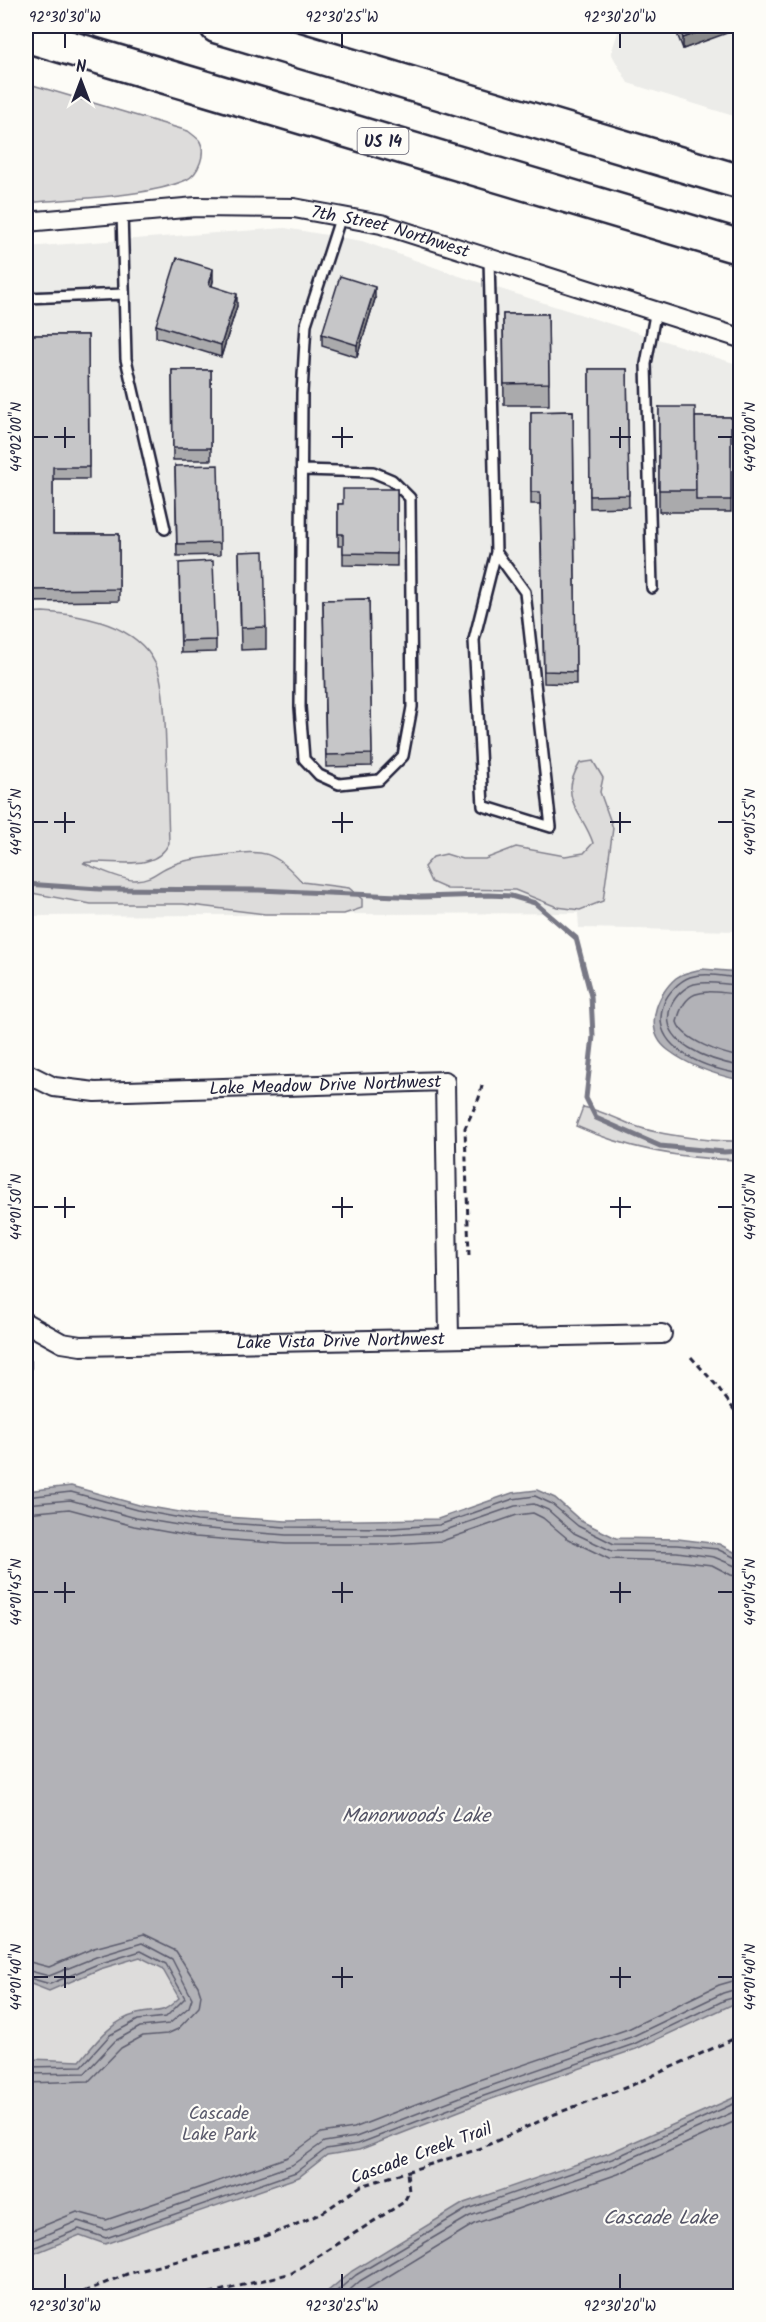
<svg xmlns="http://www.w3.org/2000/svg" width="766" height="2322" viewBox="0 0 766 2322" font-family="Kalam,sans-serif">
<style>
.built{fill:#ecece9}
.green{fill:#dddcdb;stroke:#807f8b;stroke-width:1.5}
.water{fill:#b2b2b7;stroke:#787885;stroke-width:1.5}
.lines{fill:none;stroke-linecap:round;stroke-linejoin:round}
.shore{stroke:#5c5c6d;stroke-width:1.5}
.stream{stroke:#787885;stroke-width:5}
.lane-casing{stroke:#22223b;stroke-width:14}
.street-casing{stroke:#22223b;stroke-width:22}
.highway-casing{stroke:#22223b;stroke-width:38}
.path{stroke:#22223b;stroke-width:3;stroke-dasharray:6 4.5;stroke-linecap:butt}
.lane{stroke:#fdfcf7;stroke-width:9}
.street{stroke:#fdfcf7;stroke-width:18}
.highway{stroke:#fdfcf7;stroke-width:33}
.wall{fill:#aaaaac;stroke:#22223b;stroke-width:1.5}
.shaded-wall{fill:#8b8b8c;stroke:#22223b;stroke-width:1.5}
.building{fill:#c6c6c8;stroke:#22223b;stroke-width:1.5}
.ticks{fill:none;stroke:#22223b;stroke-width:2}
.labels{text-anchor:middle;stroke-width:4.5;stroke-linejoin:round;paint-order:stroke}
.shield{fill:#fdfcf7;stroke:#646373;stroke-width:1.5}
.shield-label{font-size:16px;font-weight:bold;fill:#22223b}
.street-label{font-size:18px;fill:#22223b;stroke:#fdfcf7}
.park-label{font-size:18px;fill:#5a5a6b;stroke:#fdfcf7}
.water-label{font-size:20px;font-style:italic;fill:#545466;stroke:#fdfcf7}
.neatline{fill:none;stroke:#22223b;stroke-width:2}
.ticks-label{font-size:15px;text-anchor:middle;fill:#22223b}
</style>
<rect width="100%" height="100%" fill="#fdfcf7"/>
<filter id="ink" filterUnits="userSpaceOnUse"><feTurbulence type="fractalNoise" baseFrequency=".0167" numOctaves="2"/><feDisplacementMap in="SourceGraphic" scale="12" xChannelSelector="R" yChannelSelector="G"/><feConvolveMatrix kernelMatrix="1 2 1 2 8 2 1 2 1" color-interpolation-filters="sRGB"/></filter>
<g filter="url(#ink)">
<!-- built -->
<path class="built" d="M620,26h120v92l-112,-35 -17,-30z
M285,228l77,13 94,34 284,90v566l-161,-3 -1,-15 -552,3v-669z"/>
<!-- green -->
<path class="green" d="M26,83l162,48c4,3 8,6 11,9 8,12 0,34 -13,40 -42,18 -114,18 -160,23z
M43,612c43,3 105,14 117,65 5,23 5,46 6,69 1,32 2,65 3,97 -15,32 -59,15 -86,20 12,4 40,18 52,17 20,-1 22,-10 37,-15 14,-6 30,-7 45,-9 43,-5 54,-10 85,26l47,6 13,11v9l-18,6h-79l-82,-10h-92l-65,-12v-279z
M593,761l10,17 -3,14 13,36 -10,73 -23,9 -23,-3 -42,-17 -68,-1 -16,-7 -7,-15 9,-10 13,-3 16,5h23l31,-12 49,9 19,-3 9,-10c-10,-31 -36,-43 -13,-80z
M583,1107c20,4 34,12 52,19 24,9 80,16 105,15v19c-58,-1 -111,-10 -164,-34z
M26,1950l714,3v343h-714z"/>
<!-- water -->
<path class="water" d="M702,969l38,3v108c-24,-5 -51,-14 -72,-30 -25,-19 -12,-55 8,-72 8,-6 17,-7 26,-9z
M71,1486l68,19 58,10 89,6 152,-2 74,-26 25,-3 18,8 26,23 35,17 62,1 41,5 21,11v446l-104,48 -156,54 -121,47 -32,5 -28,22 -194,67 -25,-9 -54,22v-195l5,-3 49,2c16,-19 32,-41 57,-47 23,-6 22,3 42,-16l-17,-30 -22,-11 -40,12 -51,22 -23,-9v-491z
M740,2095v201h-418l30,-25 112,-68 145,-50z"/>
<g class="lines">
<!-- shore -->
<path class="shore" d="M740,978c-16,-1 -34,-6 -50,-1 -11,4 -22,16 -26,26 -17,45 42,65 76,71
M740,985c-15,0 -30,-5 -46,-1 -9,3 -19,12 -23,22 -15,37 41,55 69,60
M740,994c-30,-1 -54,-12 -63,28 5,18 46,32 63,35
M26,1497l45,-5 66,18 60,11 89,6 106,1 47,-3 74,-26 22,-3 17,8 26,22 36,18 63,1 40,4 23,11
M26,1504l44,-4 66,18 60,10 90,7h106l48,-3 75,-26 19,-2 14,6 26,23 38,18 65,1 37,5 26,11
M26,1513l43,-4 65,17 61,11 91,7h106l50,-3 75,-26 16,-2 10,5 25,21 41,20 67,2 36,4 19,10 9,2
M26,1961l23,6 45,-19 49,-13 33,16 22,35 3,9 -2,12 -21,22 -11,5 -24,2 -22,12 -32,33 -63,2
M26,1970l23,6 47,-19 46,-14 30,16 20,39 -3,9 -20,17 -29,3 -25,14 -30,32 -59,1
M26,1977l24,7 48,-20 43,-13 25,13 19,34 -19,19 -28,3 -28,15 -28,31 -56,1
M26,2233l51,-21 29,8 182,-63 33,-24 33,-5 119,-46 155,-53 91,-44 21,-6
M26,2243l52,-22 28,9 186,-65 32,-23 32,-5 120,-46 155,-54 92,-44 17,-5
M26,2251l53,-22 27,9 190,-66 30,-23 32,-5 120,-46 156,-54 91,-44 15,-4
M331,2296l25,-21 111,-66 145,-50 128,-58
M343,2296l17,-15 110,-65 144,-50 126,-57
M356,2296l118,-72 144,-50 122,-55"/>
<!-- stream -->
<path class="stream" d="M26,884l73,5 160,1 162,7 67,-2 23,1 24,7 41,35 15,58 2,40 -7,62 10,20 64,28 64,6 16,-1"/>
<!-- lane casing -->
<g class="lane-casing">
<path id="lane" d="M122,212l4,147 39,170
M489,258l7,294 -22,88 9,166 68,21 -26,-235 -29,-40
M26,298l98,-4
M302,470l71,2 19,8 18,18 2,209 -9,49 -24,24 -40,4 -20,-9 -15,-16 -4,-52 2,-314 4,-69 35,-108
M652,588l-6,-224 10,-55"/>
</g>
<!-- street casing -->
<g class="street-casing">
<g id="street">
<path id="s1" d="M26,222l170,-15 98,1 87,16 359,114"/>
<path id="s2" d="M26,1073l28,14 41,5 350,-11 4,257"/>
<path id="s3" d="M26,1323l36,20 19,3 581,-12"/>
</g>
</g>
<!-- highway casing -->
<g class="highway-casing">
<path id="highway" d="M217,26l523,156
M26,35l714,212"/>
</g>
<!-- path -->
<path class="path" d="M469,1256l-4,-128 14,-30 4,-16
M691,1357l26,29 23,32
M74,2296l53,-22 109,-28 52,-18 34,-15 39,-27 118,-37 76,-35 75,-28 110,-50
M199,2296l93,-23 112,-71 5,-10 -2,-20"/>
<!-- lane -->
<use href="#lane" class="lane"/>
<!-- street -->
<use href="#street" class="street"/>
<!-- highway -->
<use href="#highway" class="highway"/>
</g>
<!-- wall -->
<path class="wall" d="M674,26h67l-58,23z
M213,281l-1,5 25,20 -16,51 -65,-20v-12z
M375,299l-18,58 -35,-11v-12z
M503,314h45l1,91h-45z
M26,335h62l1,144h-36v55h66v67l-93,1z
M589,369h38l2,138 -39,1z
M172,370h39v90h-38z
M659,407l36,10h36v95h-72z
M573,411l3,273 -32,-1 -4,-179h-9v-92z
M175,466l45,77v12l-43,1z
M397,489v77l-54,-1v-19h-5v-42h5z
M239,552l27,75v22l-25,1z
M179,575l37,65v12l-35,1z
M369,599l3,167 -46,1 -3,-167z
M26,1361h5l-1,66h-4z"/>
<!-- shaded-wall -->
<path class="shaded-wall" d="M715,26h26v2l-58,21v-11z
M213,269v12l-4,16v-12z
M375,287v12l-18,58v-12z
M237,294v12l-16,51v-12z"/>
<!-- building -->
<path class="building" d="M679,26h36l-32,12z
M177,258l36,11 -4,16 28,9 -16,51 -65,-20z
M340,276l35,11 -18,58 -35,-11z
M503,314h45l1,69 -45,1z
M26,335h62l1,132h-36v67h66v55l-93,1z
M589,369h38l2,126 -39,1z
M172,370h39v78h-38z
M659,407h36l1,83h-37z
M573,411l3,261 -32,-1 -4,-179h-9v-80z
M695,417h36v83h-35z
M218,465l2,78 -43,1 -2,-78z
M343,489h54v65l-54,-1v-19h-5v-30h5z
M264,551l2,76 -25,1 -2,-76z
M213,561l3,79 -35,1 -2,-78z
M369,599l3,155 -46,1 -3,-155z
M26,1361h5l-1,58h-4z"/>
</g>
<!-- ticks -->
<path class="ticks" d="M65,33v15M342,33v15M620,33v15M65,427v21M342,427v21M620,427v21M33,437h15M54,437h21M332,437h21M610,437h21M718,437h15M65,812v21M342,812v21M620,812v21M33,822h15M54,822h21M332,822h21M610,822h21M718,822h15M65,1197v21M342,1197v21M620,1197v21M33,1207h15M54,1207h21M332,1207h21M610,1207h21M718,1207h15M65,1582v21M342,1582v21M620,1582v21M33,1592h15M54,1592h21M332,1592h21M610,1592h21M718,1592h15M65,1967v21M342,1967v21M620,1967v21M33,1977h15M54,1977h21M332,1977h21M610,1977h21M718,1977h15M65,2274v15M342,2274v15M620,2274v15"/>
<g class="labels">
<!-- shield labels -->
<rect class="shield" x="357.5" y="128" width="51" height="26" rx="4.5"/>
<g class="shield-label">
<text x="383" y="147">US 14</text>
</g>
<!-- street labels -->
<g class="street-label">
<text dy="6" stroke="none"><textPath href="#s1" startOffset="368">7th Street Northwest</textPath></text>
<text dy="6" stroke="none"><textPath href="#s2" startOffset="303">Lake Meadow Drive Northwest</textPath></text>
<text dy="6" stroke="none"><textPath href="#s3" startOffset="320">Lake Vista Drive Northwest</textPath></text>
<text transform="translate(421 2153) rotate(-20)" y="6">Cascade Creek Trail</text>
</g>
<!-- park labels -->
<g class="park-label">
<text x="219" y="2119">Cascade<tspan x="219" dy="21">Lake Park</tspan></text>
</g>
<!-- water labels -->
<g class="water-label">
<text x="416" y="1822">Manorwoods Lake</text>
<text x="660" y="2224">Cascade Lake</text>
</g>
</g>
<!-- margin -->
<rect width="766" height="2322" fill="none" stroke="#fdfcf7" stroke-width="66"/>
<!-- north arrow -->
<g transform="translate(81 81)" stroke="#fdfcf7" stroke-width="4.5" paint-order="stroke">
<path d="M0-4.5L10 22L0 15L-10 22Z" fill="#22223b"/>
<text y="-9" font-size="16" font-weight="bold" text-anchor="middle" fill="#22223b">N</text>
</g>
<rect x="33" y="33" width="700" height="2256" class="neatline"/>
<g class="ticks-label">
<text x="65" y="22">92°30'30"W</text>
<text x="342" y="22">92°30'25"W</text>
<text x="620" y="22">92°30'20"W</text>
<text transform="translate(16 437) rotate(-90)" y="5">44°02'00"N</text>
<text transform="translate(750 437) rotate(-90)" y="5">44°02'00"N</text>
<text transform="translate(16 822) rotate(-90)" y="5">44°01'55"N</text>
<text transform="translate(750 822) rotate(-90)" y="5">44°01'55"N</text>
<text transform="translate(16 1207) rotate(-90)" y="5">44°01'50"N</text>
<text transform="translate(750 1207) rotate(-90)" y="5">44°01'50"N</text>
<text transform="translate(16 1592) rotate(-90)" y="5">44°01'45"N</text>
<text transform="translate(750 1592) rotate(-90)" y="5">44°01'45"N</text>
<text transform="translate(16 1977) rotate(-90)" y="5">44°01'40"N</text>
<text transform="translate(750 1977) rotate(-90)" y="5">44°01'40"N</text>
<text x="65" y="2311">92°30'30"W</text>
<text x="342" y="2311">92°30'25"W</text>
<text x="620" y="2311">92°30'20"W</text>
</g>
</svg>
